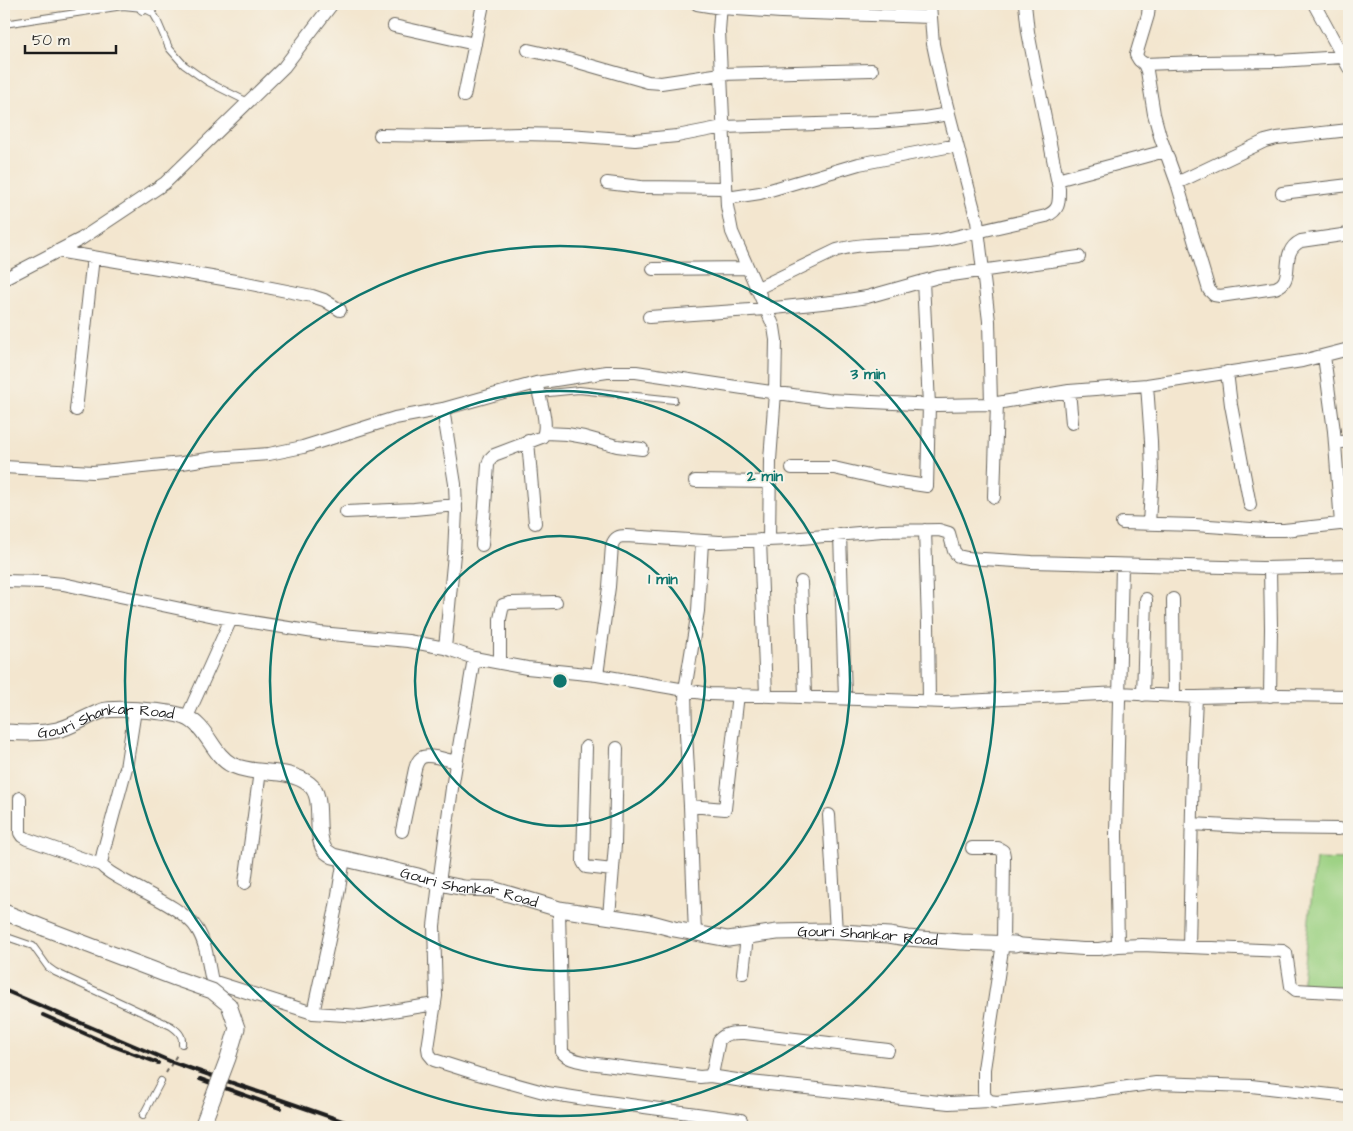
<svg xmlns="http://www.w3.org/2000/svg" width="1353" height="1131" viewBox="0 0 1353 1131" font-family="'Architects Daughter',sans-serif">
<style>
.green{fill:#9cd183;stroke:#5c7650}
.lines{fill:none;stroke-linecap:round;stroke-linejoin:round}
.service-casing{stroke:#67635b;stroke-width:8}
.minor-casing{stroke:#67635b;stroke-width:14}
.tertiary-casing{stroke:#67635b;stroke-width:17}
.path{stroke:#67635b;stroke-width:2;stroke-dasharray:4 4;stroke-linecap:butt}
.service{stroke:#fff;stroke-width:6}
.minor{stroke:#fff;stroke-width:12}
.tertiary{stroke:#fff;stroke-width:15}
.rail{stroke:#1c1c1c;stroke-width:4}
.tertiary-bridge-casing{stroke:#67635b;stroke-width:17;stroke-linecap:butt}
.tertiary-bridge{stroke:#fff;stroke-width:15}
.ring{fill:none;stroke:#0f766e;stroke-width:2.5}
.labels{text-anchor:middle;stroke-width:4;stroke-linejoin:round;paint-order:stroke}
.street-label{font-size:15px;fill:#1c1c1c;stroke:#f7f3e8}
.centre{fill:#0f766e;stroke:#f7f3e8;stroke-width:2.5}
.ring-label{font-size:15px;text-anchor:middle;font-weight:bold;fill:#0f766e;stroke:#f7f3e8;stroke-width:4;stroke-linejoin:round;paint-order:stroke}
</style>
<rect width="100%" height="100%" fill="#f7f3e8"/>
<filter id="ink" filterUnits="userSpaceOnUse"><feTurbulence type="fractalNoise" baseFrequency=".02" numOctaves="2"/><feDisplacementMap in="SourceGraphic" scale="10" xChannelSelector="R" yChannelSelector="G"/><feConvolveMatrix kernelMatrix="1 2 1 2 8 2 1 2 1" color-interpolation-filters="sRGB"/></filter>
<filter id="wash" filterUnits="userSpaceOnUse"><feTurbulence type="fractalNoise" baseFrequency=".0096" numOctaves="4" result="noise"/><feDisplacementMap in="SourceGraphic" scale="20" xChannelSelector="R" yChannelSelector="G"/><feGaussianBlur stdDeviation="1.12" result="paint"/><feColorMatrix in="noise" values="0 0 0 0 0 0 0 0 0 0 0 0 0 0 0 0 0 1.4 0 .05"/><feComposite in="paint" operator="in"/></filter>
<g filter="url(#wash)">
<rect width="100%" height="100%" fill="#f3e6cf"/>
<!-- green -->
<path class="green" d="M1316,859l33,1v126l-48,1z"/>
</g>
<g filter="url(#ink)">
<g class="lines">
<!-- service casing -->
<g class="service-casing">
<path id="service" d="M4,24l119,-18 20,2 10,5 4,7 12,28 15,17 24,17 40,20
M539,394l40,-4 95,10
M4,936l29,10 15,21 7,5 116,54c7,5 12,9 11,18
M143,1115l18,-34"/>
</g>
<!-- minor casing -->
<g class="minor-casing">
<path id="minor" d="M142,4l1,4
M697,4l24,4 60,4 150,5
M721,4l-2,27 8,175 5,26 42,95 2,13 -1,53 -5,67 -1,80
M930,4l3,40 10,47 34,130 12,100 2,83
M1149,4l-1,11 -12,40 3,5 5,4 3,7 7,43 6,22 17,47 32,107 5,5 6,1 55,-8c1,0 6,-3 7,-4 11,-10 -2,-33 19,-43l48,-7
M1314,4l35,64
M394,26l81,18
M528,50l36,8 84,24 13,1 60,-9 151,-4
M1144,64l55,-2 79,-1 65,-4
M464,96l19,-92
M380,135l67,1 72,-2 50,1 66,5 42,-4 46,-9 154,-5 47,-4 25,-4
M1057,180l108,-29
M607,183l34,4 85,1
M1177,183l88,-42 12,-3 72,-8
M1282,193l67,-8
M727,198l33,-5 99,-29 98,-19
M57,251l184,31 71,14 12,4 16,10
M653,269l94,-1
M4,279l77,-40 84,-56 119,-116 48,-63
M756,289l81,-39c32,-9 67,-4 100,-9l109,-25c14,-6 13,-14 13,-27l-31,-157 -3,-28
M649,317l116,-8 76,-8 26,-4 71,-20 141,-20
M1324,356l10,75 7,93
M1227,372l4,33 19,100
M1147,385l4,56 1,35 -3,47
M1069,391l3,32
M443,409l12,75 1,26 -2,44 -9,94
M76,410l17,-153
M545,433l22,1 17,3 33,9 25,3
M528,441l7,82
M1335,443l14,-2
M4,467l89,5 89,-9 32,-5 55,-4 34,-7 92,-29 48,-9 93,-26 71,-11h29l107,16 85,12 109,5 54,-1 78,-13 78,-6 155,-24 47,-12
M792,468h42l53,12 40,6 2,-81 -6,-124
M695,481l75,1
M994,497l3,-94
M346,512l68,-3 42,-4
M1122,523l73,2 70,5h19l65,-7
M925,530l3,94 1,77
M840,534l5,164
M760,540l6,155
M482,545l6,-80 2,-6 4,-4 48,-18c8,-11 -3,-41 -6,-54
M4,581l39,1 20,2 151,32 106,17 88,8 37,7 29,10 53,10 70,7 112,19 236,8 174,-9 77,4 85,-2 68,1
M801,582l4,114
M1173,599l1,97
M474,658l-22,130 -13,95 -5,43 2,70 -8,52 1,6 5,6 44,14 69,19 38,6 156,21
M500,663v-44l3,-14 7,-2 46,-1
M597,675l12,-88 3,-42c3,-8 7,-9 14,-9l94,6 70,-3 92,-8 57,-1 10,3 5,18 4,5 9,2 65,4 230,6 87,-2
M1143,695l3,-96
M1270,696l1,-68 -1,-60
M135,710l-9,58 -23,85 -2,12c8,9 22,15 33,21 18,10 53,26 63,43 10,15 11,36 15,52l101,32
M187,717l44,-98
M586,747l-3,115 3,5 27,3
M20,798v35l2,3 5,3 74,26
M690,806l-4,-72 -1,-44 13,-79 4,-69
M829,815l7,117
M1192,824l72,4 75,1
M402,831l13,-62c1,-4 2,-8 6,-11 6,-5 27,2 35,4
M972,848h26l5,3 1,5 -1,87 -19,126v23l1,5 5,4 6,1 96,-10 64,-9 95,3 98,11
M344,859l-9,53 -22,101 48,3 74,-12
M245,883l15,-112
M559,909l3,143c6,8 18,9 27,11l111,14 10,-1 3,-6 6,-30c7,-8 16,-7 26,-7l143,17
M609,916l6,-71 2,-97
M695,934l-5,-128 35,3 13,-115
M1015,944l68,5h16l19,-3 24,-1 141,6 3,2 5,33 5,4 53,3
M1118,946l-2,-111 6,-270
M1189,947l4,-184 3,-66
M743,973l4,-37
M710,1076l40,6 199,21 41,-2"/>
</g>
<!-- tertiary casing -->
<g class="tertiary-casing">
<g id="tertiary">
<path id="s1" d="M4,732c18,1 35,2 53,-2 15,-3 30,-14 45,-19 14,-4 69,0 83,6 22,8 27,38 47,48 24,11 55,2 77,19 17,13 4,46 15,65 2,3 6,5 9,7l85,20 21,7 25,5 28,1 67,20 93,14 22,6 54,10 49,-7 48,-1 64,4 18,3 54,4 54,2"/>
<path d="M4,912l40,16"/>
</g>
</g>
<!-- path -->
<path class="path" d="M166,1073l12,-20"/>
<!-- service -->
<use href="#service" class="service"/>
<!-- minor -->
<use href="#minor" class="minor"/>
<!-- tertiary -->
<use href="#tertiary" class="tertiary"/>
<!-- rail -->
<path class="rail" d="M4,990l168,72 173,60 19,5
M43,1015l70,31 45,17
M200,1079l80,29"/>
<!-- tertiary-bridge casing -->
<g class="tertiary-bridge-casing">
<path id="tertiary-bridge" d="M44,928l131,50 37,13 17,14 8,23 -9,30 -26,69"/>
</g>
<!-- tertiary-bridge -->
<use href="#tertiary-bridge" class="tertiary-bridge"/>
</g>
</g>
<!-- distance rings -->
<g class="ring">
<circle cx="560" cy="681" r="145"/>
<circle cx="560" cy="681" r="290"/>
<circle cx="560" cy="681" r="435"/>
</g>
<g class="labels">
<!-- street labels -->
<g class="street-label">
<text dy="5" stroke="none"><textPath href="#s1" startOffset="104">Gouri Shankar Road</textPath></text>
<text dy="5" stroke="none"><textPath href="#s1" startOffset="554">Gouri Shankar Road</textPath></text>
<text dy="5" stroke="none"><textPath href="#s1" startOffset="959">Gouri Shankar Road</textPath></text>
</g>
</g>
<circle cx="560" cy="681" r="8" class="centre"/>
<g class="ring-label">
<text x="868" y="379">3 min</text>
<text x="765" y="481">2 min</text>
<text x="663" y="584">1 min</text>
</g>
<!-- margin -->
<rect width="1353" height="1131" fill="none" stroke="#f7f3e8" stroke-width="20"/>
<!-- scale -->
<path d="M25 45v8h91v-8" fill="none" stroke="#1c1c1c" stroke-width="2.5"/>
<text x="32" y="45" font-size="15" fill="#1c1c1c" stroke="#f7f3e8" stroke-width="4" paint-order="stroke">50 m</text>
</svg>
